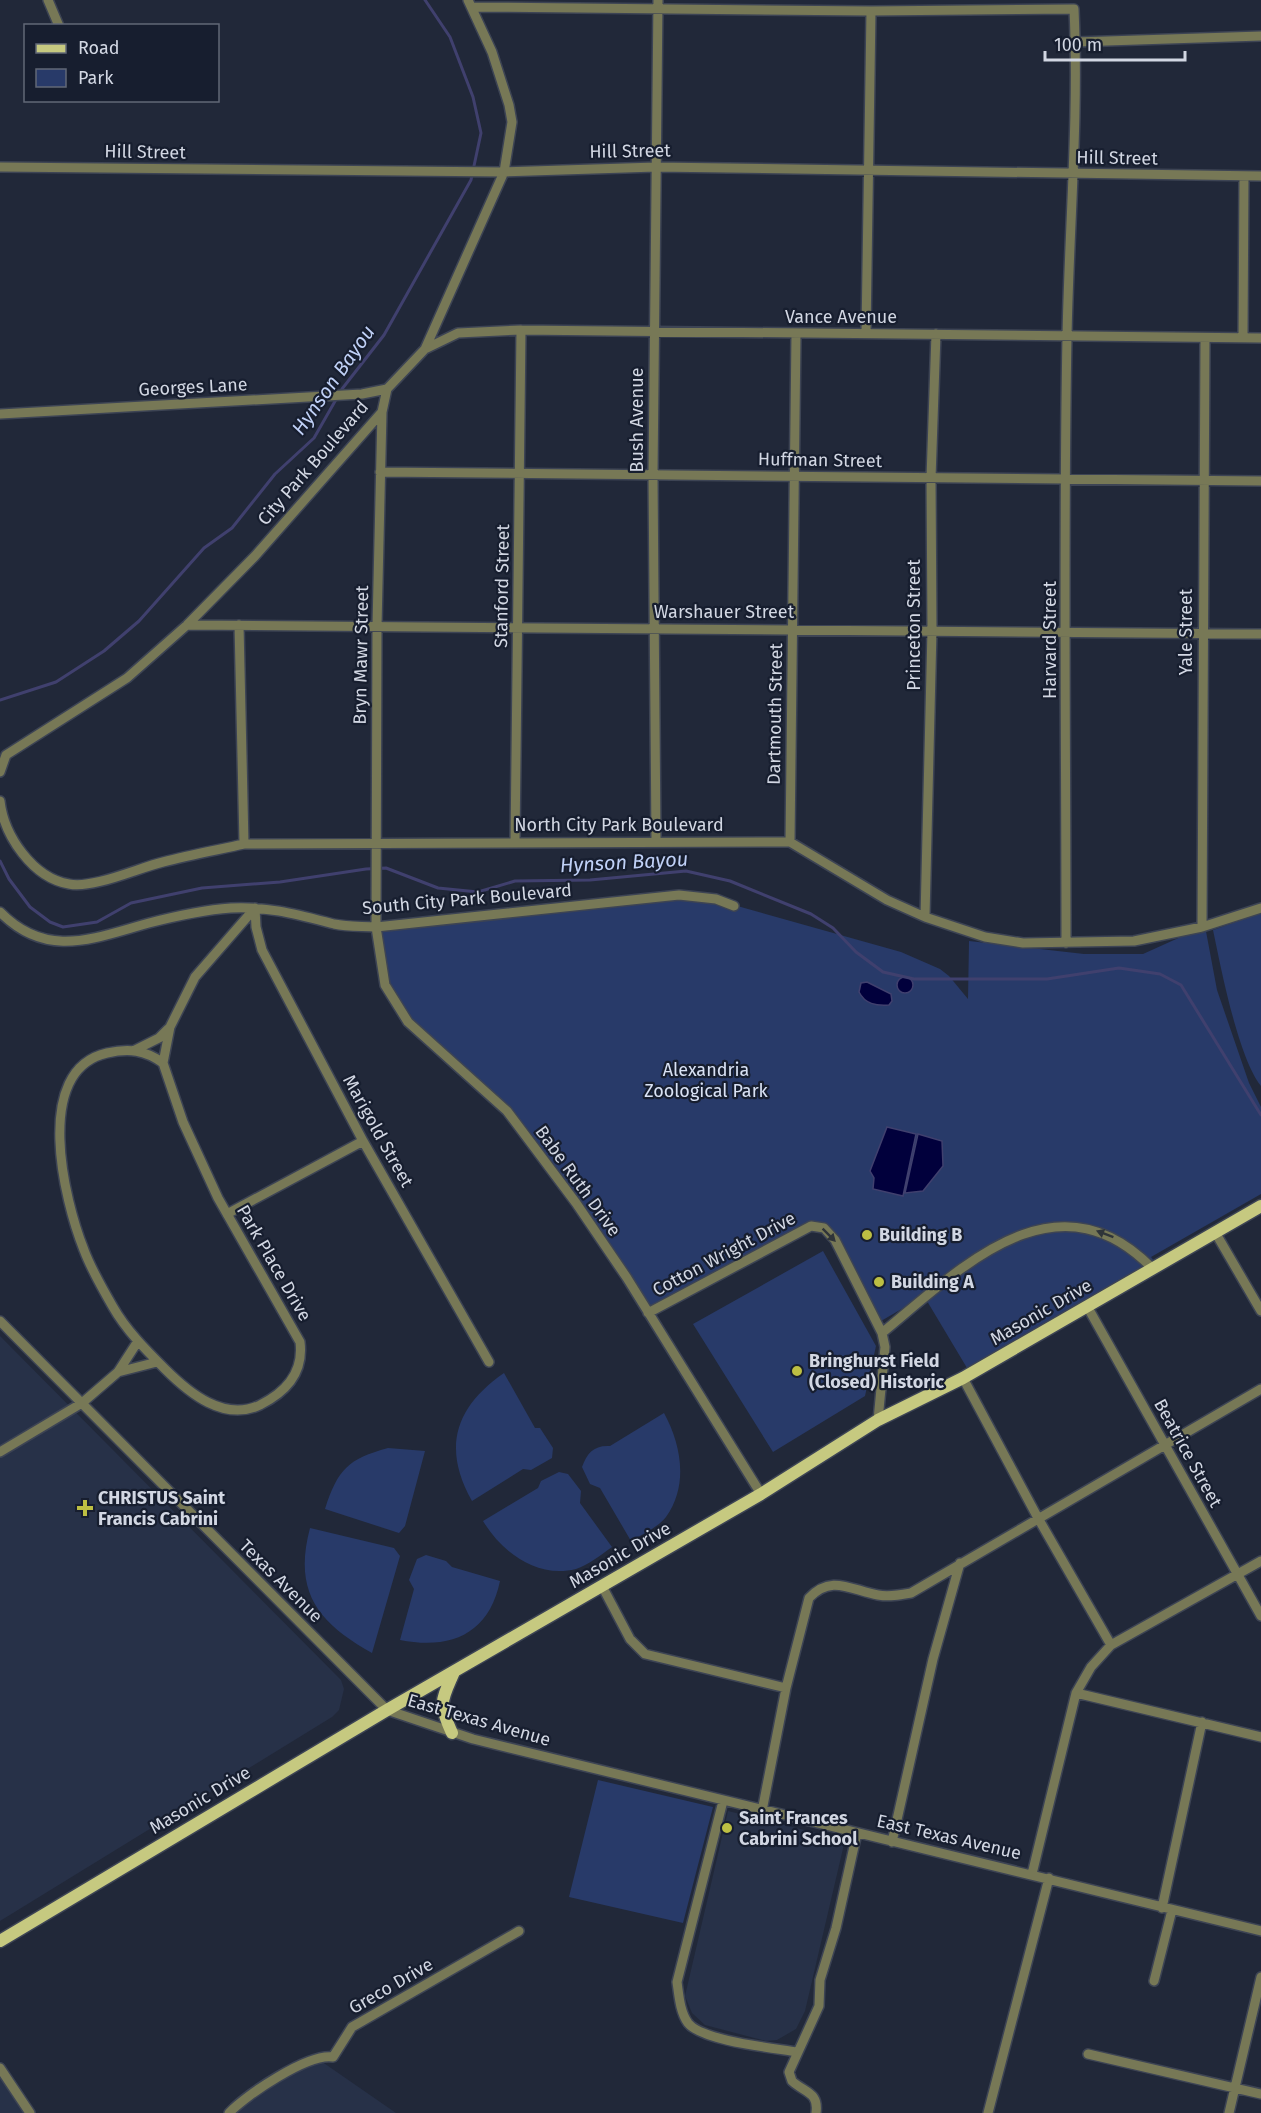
<svg xmlns="http://www.w3.org/2000/svg" width="1261" height="2113" viewBox="0 0 1261 2113" font-family="'Fira Sans',sans-serif">
<style>
.built{fill:#273148}
.green{fill:#283a69}
.water{fill:#01003c;stroke:#40406e;stroke-width:1.5}
.lines{fill:none;stroke-linecap:round;stroke-linejoin:round}
.stream{stroke:#40406e;stroke-width:3}
.minor-casing{stroke:#3d4454;stroke-width:12}
.major-casing{stroke:#3d4454;stroke-width:15}
.minor{stroke:#777856;stroke-width:9}
.major{stroke:#c6c980;stroke-width:12}
.oneway{fill:#2f3439}
.poi-dot{fill:#bdbf43;stroke:#171e2f;stroke-width:2}
.labels{text-anchor:middle;stroke-width:4.5;stroke-linejoin:round;paint-order:stroke}
.street-label{font-size:18px;fill:#d2d7e3;stroke:#171e2f}
.park-label{font-size:18px;fill:#d9e2f5;stroke:#171e2f}
.poi-label{font-size:18px;font-weight:bold;fill:#d2d7e3;stroke:#171e2f;text-anchor:start}
.water-label{font-size:20px;font-style:italic;fill:#c0d1f7;stroke:#171e2f}
</style>
<rect width="100%" height="100%" fill="#212839"/>
<!-- built -->
<path class="built" d="M0,1336l341,344 3,9 -5,21 -7,7 -332,204z
M728,1811l117,29 -40,171 -9,18 -19,11 -11,1 -61,-16 -13,-12 -7,-17z
M318,2059l78,54h-167l11,-11z
M0,2068l30,45h-30z"/>
<!-- green -->
<path class="green" d="M631,899l85,1 185,52 39,17 9,7 19,23 1,-58 115,13h59l62,-28 12,64 32,93 12,24v87l-110,63 4,5 -185,111 -46,-77 -43,25 -46,-82 -18,-13 -168,87 -141,-202 -84,-75 -39,-52 -5,-61z
M1261,913v173c-23,-29 -40,-118 -48,-156z
M823,1251l53,95 -11,50 -92,56 -80,-128z
M504,1373l31,55h5l13,20 -1,10 -21,12 -8,-1 -51,32c-30,-53 -17,-94 32,-128z
M664,1413c17,31 25,72 2,104 -9,11 -23,17 -35,24l-31,-53 -10,-4 -8,-17c5,-14 12,-22 28,-21z
M388,1448l37,3 -20,75 -6,7 -74,-24c13,-40 23,-50 63,-61z
M559,1472l9,2 13,17 -1,12 32,44c-11,8 -24,18 -36,22 -40,10 -75,-18 -93,-48l55,-33 3,-7z
M310,1528l84,20 6,8 -28,97c-54,-30 -79,-61 -62,-125z
M426,1555l20,6 6,6 48,14c-11,53 -49,69 -100,59l14,-51 -5,-9 8,-21z
M598,1780l115,27 -30,116 -114,-26z"/>
<!-- water -->
<path class="water" d="M897 985a8 8 0 1 1 16 0a8 8 0 1 1-16 0Z
M867,982l24,12 1,7 -3,4c-13,1 -24,-1 -30,-13l2,-9z
M887,1127l29,7 -13,62 -30,-7 1,-11 -4,-7z
M918,1134l24,7 1,25 -20,25 -18,2z"/>
<g class="lines">
<!-- stream -->
<path class="stream" d="M0,700l56,-18 48,-31 35,-30 65,-73 28,-20 43,-54 39,-36 28,-49 42,-54 87,-155 10,-47 -8,-36 -23,-60 -25,-37
M0,861l9,18 21,28 20,15 13,5 34,-5 34,-19 71,-15 78,-6 86,-13 20,-1 52,20 40,4 37,-11 75,-1 96,-9 44,10 81,33 22,14 23,24 27,20 31,7h133l72,-11 41,6 21,11 80,130"/>
<!-- minor casing -->
<g class="minor-casing">
<path id="minor" d="M48,0l11,26
M473,7l398,4 203,-2c5,109 -5,219 -7,328 -4,202 -1,405 -1,606
M1076,42l185,-6
M0,167l504,5 152,-5 605,9
M866,333l5,-322
M1243,338l1,-162
M425,349l33,-16 63,-3 740,8
M382,412l-5,214 -1,301 9,58 23,37 99,89 69,92 51,75 134,216
M0,414l362,-20 25,-5
M380,472l881,9
M187,625l1074,9
M239,625l5,219
M6,755l121,-77 60,-53 68,-69 127,-144 5,-23 38,-40 79,-177 8,-50 -3,-17 -17,-53 -24,-52
M0,772l6,-17
M0,801c4,35 33,77 69,83 24,5 69,-16 94,-22 27,-7 54,-12 81,-18l546,-2 97,58 38,17 60,20 38,6 111,-2 68,-14 59,-19
M656,840l-3,-365 5,-475
M515,842l6,-512
M790,842l6,-508
M255,908l1,19 6,23 101,191 126,221
M0,912c47,48 94,26 149,11 27,-7 54,-13 82,-15 37,-2 68,7 103,16 14,3 28,2 42,3l303,-32 37,4 18,7
M925,917l7,-287 -1,-152 5,-144
M1202,927l3,-589
M135,1050l24,-12 9,-9
M163,1063c-18,-13 -34,-15 -56,-10 -75,17 -43,147 -23,197 7,19 18,38 29,57 13,23 33,43 52,62 24,24 59,53 95,36 26,-13 44,-32 40,-63l-82,-144 -35,-76 -20,-59 7,-36 25,-50 60,-69
M227,1214l136,-73
M1215,1232l46,79
M1087,1306l174,310
M648,1313l163,-87 13,2 11,12 47,93 3,14 -7,73
M0,1321l387,389 86,29 788,192
M882,1333c79,-65 174,-163 270,-65
M118,1372l39,-10
M963,1378l75,140 73,127
M0,1452l82,-49 36,-31 20,-31
M602,1586l28,53 15,15 141,34
M1076,1693l185,44
M723,1801l-46,181c2,14 3,30 11,41 14,18 86,25 109,29
M762,1811l24,-123 23,-90c22,-24 42,-8 69,-3 12,2 22,0 33,-2l350,-204
M892,1842l41,-183 27,-96
M1032,1874l44,-181 15,-26 20,-22 150,-84
M1162,1908l40,-186
M1154,1981l18,-71
M1088,2054l173,40
M0,2068l30,45
M229,2113c17,-18 79,-60 104,-56l19,-30 167,-96
M816,2113c3,-21 -11,-20 -24,-32l-3,-9 30,-66 1,-26 16,-52 21,-95
M988,2113l61,-235
M1229,2113l32,-136"/>
</g>
<!-- major casing -->
<g class="major-casing">
<path id="major" d="M452,1733c-14,-31 -11,-31 2,-61
M0,1941l387,-231 374,-216 117,-74 85,-42 298,-172"/>
</g>
<!-- minor -->
<use href="#minor" class="minor"/>
<!-- major -->
<use href="#major" class="major"/>
</g>
<!-- one-way arrows -->
<defs><path id="oneway-solid" d="M-6-.8H1V-3.2L6.5 0L1 3.2V.8H-6Z" transform="scale(1.5)"/></defs>
<g class="oneway">
<use href="#oneway-solid" transform="translate(1105 1234) rotate(-159)"/>
<use href="#oneway-solid" transform="translate(829 1235) rotate(45)"/>
</g>
<!-- markers -->
<g class="poi-dot">
<circle cx="867" cy="1235" r="6"/>
<circle cx="879" cy="1282" r="6"/>
<circle cx="797" cy="1371" r="6"/>
<path d="M82 1499h6v6h6v6h-6v6h-6v-6h-6v-6h6z"/>
<circle cx="727" cy="1828" r="6"/>
</g>
<g class="labels">
<!-- street labels -->
<g class="street-label">
<text transform="translate(630 151) rotate(-1)" y="6">Hill Street</text>
<text transform="translate(145 152) rotate(1)" y="6">Hill Street</text>
<text transform="translate(1117 158) rotate(1)" y="6">Hill Street</text>
<text x="841" y="323">Vance Avenue</text>
<text transform="translate(193 387) rotate(-3)" y="6">Georges Lane</text>
<text transform="translate(637 420) rotate(-90)" y="6">Bush Avenue</text>
<text transform="translate(820 460) rotate(1)" y="6">Huffman Street</text>
<text transform="translate(313 463) rotate(-49)" y="6">City Park Boulevard</text>
<text transform="translate(502 586) rotate(-89)" y="6">Stanford Street</text>
<text x="724" y="618">Warshauer Street</text>
<text transform="translate(914 625) rotate(-90)" y="6">Princeton Street</text>
<text transform="translate(1186 632) rotate(-90)" y="6">Yale Street</text>
<text transform="translate(1050 640) rotate(-90)" y="6">Harvard Street</text>
<text transform="translate(361 655) rotate(-89)" y="6">Bryn Mawr Street</text>
<text transform="translate(775 714) rotate(-89)" y="6">Dartmouth Street</text>
<text x="619" y="831">North City Park Boulevard</text>
<text transform="translate(467 899) rotate(-5)" y="6">South City Park Boulevard</text>
<text transform="translate(378 1131) rotate(61)" y="6">Marigold Street</text>
<text transform="translate(578 1181) rotate(54)" y="6">Babe Ruth Drive</text>
<text transform="translate(724 1254) rotate(-28)" y="6">Cotton Wright Drive</text>
<text transform="translate(274 1263) rotate(60)" y="6">Park Place Drive</text>
<text transform="translate(1041 1312) rotate(-30)" y="6">Masonic Drive</text>
<text transform="translate(1188 1453) rotate(61)" y="6">Beatrice Street</text>
<text transform="translate(620 1555) rotate(-30)" y="6">Masonic Drive</text>
<text transform="translate(281 1581) rotate(45)" y="6">Texas Avenue</text>
<text transform="translate(479 1720) rotate(16)" y="6">East Texas Avenue</text>
<text transform="translate(200 1800) rotate(-31)" y="6">Masonic Drive</text>
<text transform="translate(949 1837) rotate(13)" y="6">East Texas Avenue</text>
<text transform="translate(391 1986) rotate(-30)" y="6">Greco Drive</text>
</g>
<!-- park labels -->
<g class="park-label">
<text x="706" y="1076">Alexandria<tspan x="706" dy="21">Zoological Park</tspan></text>
</g>
<!-- poi labels -->
<g class="poi-label">
<text x="879" y="1241">Building B</text>
<text x="891" y="1288">Building A</text>
<text x="809" y="1367">Bringhurst Field<tspan x="809" dy="21">(Closed) Historic</tspan></text>
<text x="98" y="1504">CHRISTUS Saint<tspan x="98" dy="21">Francis Cabrini</tspan></text>
<text x="739" y="1824">Saint Frances<tspan x="739" dy="21">Cabrini School</tspan></text>
</g>
<!-- water labels -->
<g class="water-label">
<text transform="translate(333 380) rotate(-55)" y="7">Hynson Bayou</text>
<text transform="translate(624 862) rotate(-3)" y="7">Hynson Bayou</text>
</g>
</g>
<!-- legend -->
<rect x="24" y="24" width="195" height="78" fill="#171e2f" stroke="#626877" stroke-width="1.5"/>
<rect x="36" y="44" width="30" height="9" fill="#c6c980" stroke="#626877" stroke-width="1.5"/>
<text x="78" y="54" font-size="18" fill="#d2d7e3">Road</text>
<rect x="36" y="69" width="30" height="18" fill="#283a69" stroke="#626877" stroke-width="1.5"/>
<text x="78" y="84" font-size="18" fill="#d2d7e3">Park</text>
<!-- scale -->
<path d="M1045 51v9h140v-9" fill="none" stroke="#d2d7e3" stroke-width="3"/>
<text x="1054" y="51" font-size="18" fill="#d2d7e3" stroke="#171e2f" stroke-width="4.5" paint-order="stroke">100 m</text>
</svg>
